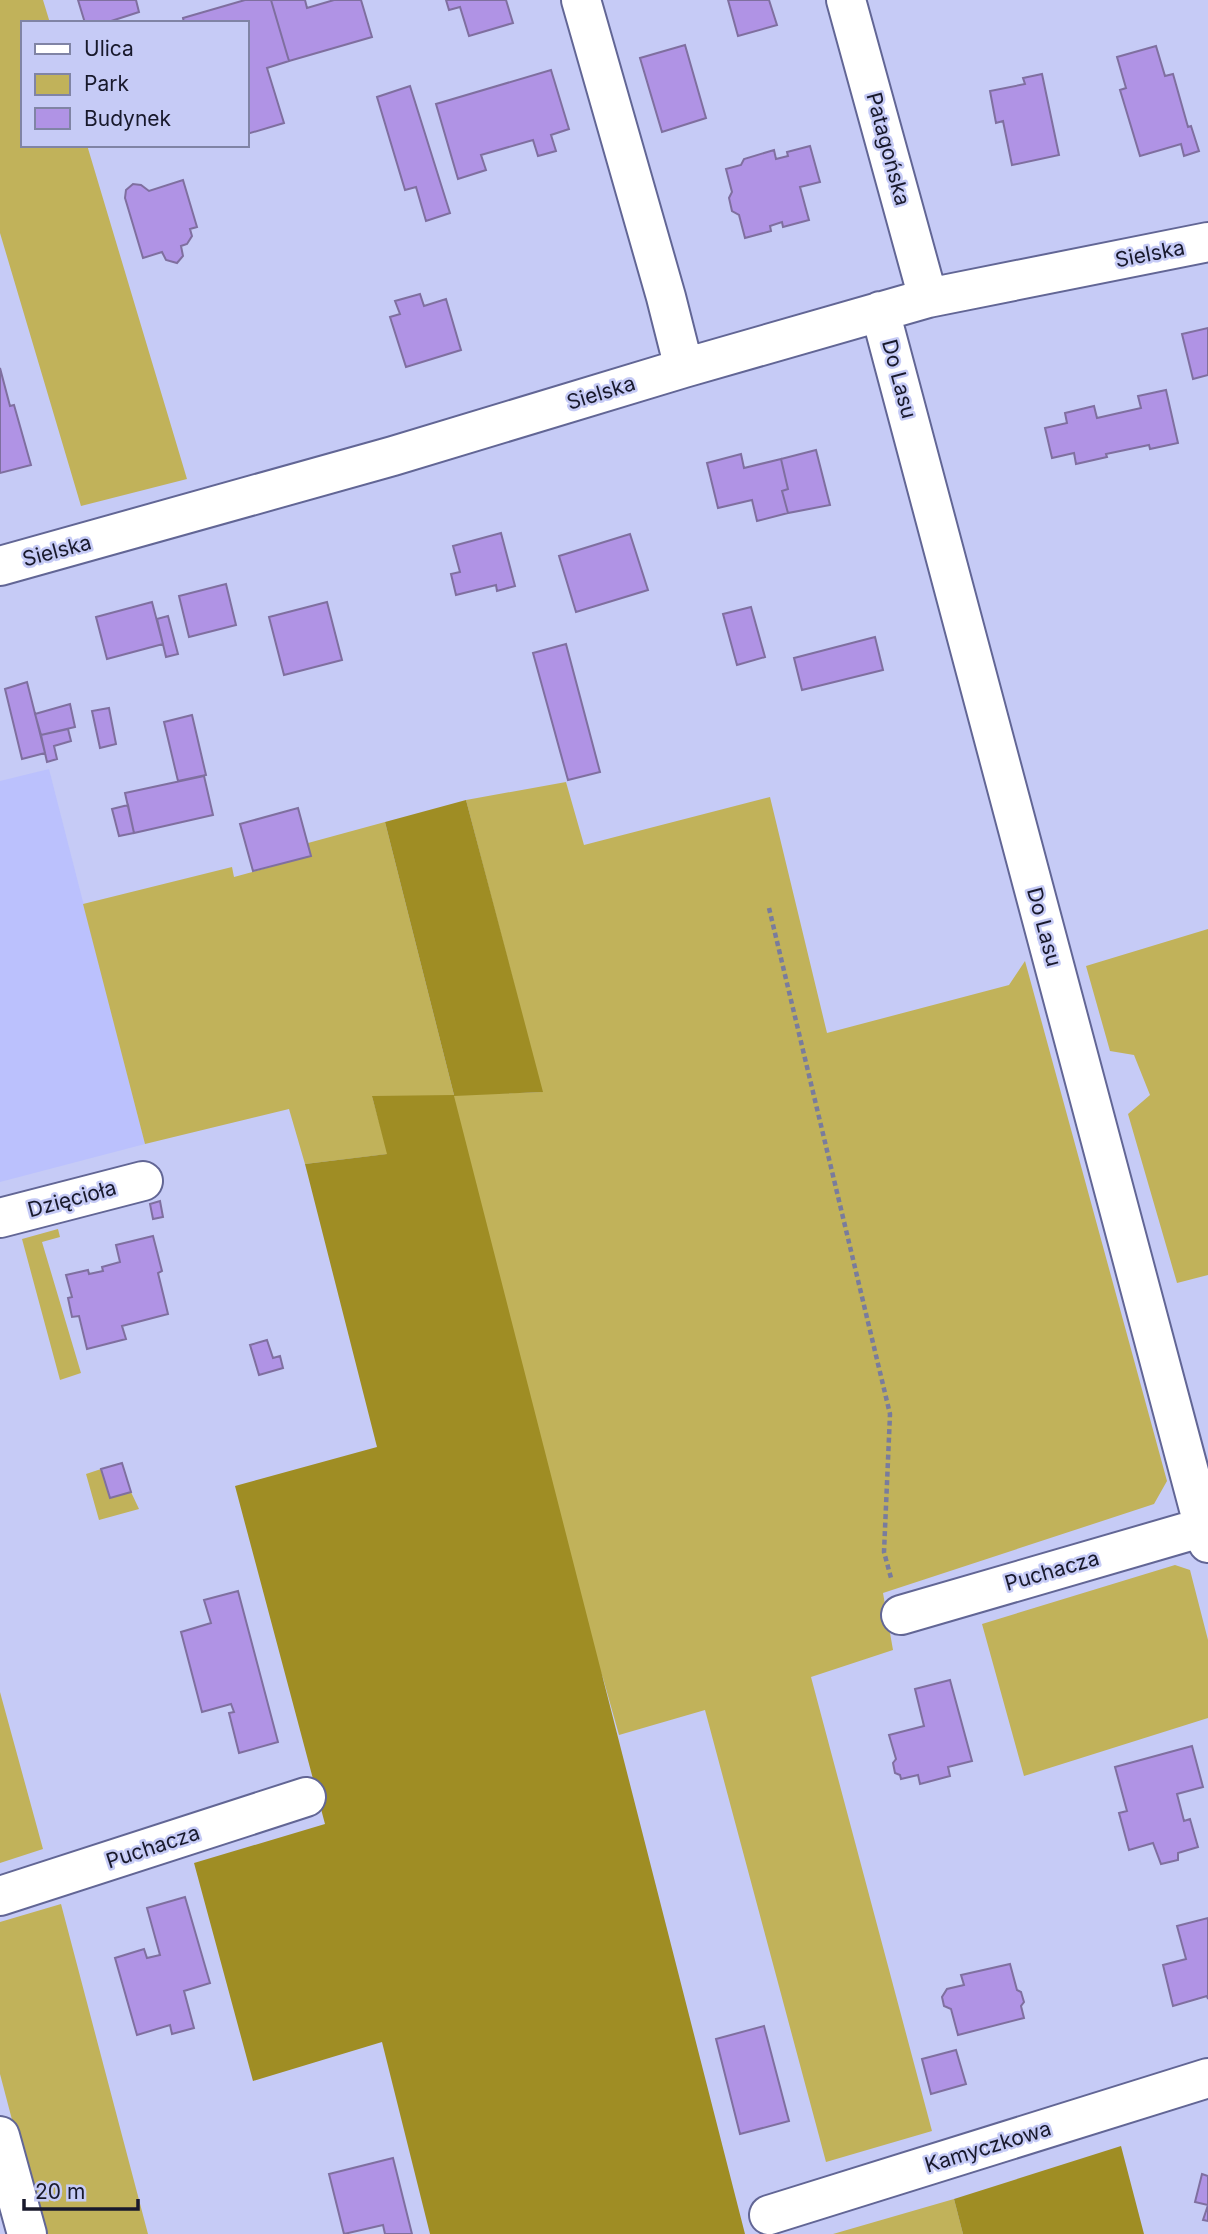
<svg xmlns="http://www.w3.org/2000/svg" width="1208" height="2234" viewBox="0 0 1208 2234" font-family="Inter,sans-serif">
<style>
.built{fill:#bbc1fd}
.green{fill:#c1b25a}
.forest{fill:#9f8d24}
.building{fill:#b093e5;stroke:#7f6f9f;stroke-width:2}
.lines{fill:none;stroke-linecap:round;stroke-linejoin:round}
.minor-casing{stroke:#626695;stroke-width:42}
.path{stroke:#797c9d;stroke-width:4.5;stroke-dasharray:5 3.5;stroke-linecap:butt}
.minor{stroke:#fff;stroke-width:38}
.labels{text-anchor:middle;stroke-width:5;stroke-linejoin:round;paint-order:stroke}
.street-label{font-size:21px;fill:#18192c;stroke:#c6cbf6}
</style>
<rect width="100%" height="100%" fill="#c6cbf6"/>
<!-- built -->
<path class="built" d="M49,769l96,375 -145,38v-401z"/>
<!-- green -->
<path class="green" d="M0,0h43l7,23h-27v122h64l100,334 -106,27 -81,-273z
M566,782l18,63 186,-48 57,236 182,-48 16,-24 142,520 -13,23 -271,89 10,57 -82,27 121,454 -106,31 -121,-452 -86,25 -16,-57 -231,-582 16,58 -83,10 -16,-55 -144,35 -62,-240 149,-37 2,10 76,-21 -2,-13 77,-21 69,273 88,-3 -76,-292z
M1208,929v346l-31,8 -49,-169 22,-19 -16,-40 -24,-4 -24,-85z
M58,1229l2,8 -18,5 39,131 -21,7 -38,-141z
M101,1469l9,29 21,-6 8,17 -40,11 -13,-46z
M1175,1565l15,5 18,70v78l-184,58 -42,-152z
M0,1692l43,157 -43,14z
M61,1904l87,330h-106l-42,-160v-152z
M954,2199l9,35h-130z"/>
<!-- forest -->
<path class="forest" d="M466,800l77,292 -89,4 291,1138h-315l-48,-192 -129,39 -59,-218 131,-39 -90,-338 142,-39 -72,-283 82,-10 -15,-58 82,-1 -69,-273z
M1121,2146l23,88h-181l-9,-35z"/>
<!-- building -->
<path class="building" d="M78,0h58l3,12 -34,11h-20z
M245,0h26l18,61 -22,7 17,55 -37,11v-111h-63l-1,-5z
M271,0h34l2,8 27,-8h27l11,37 -83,24z
M446,0h60l7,23 -44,13 -9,-29 -11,3z
M728,0h41l8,25 -39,11z
M685,45l21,73 -44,14 -22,-74z
M1156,46l9,30 8,-2 15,53 3,-1 8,25 -15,5 -3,-12 -41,12 -20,-66 6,-2 -9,-31z
M551,70l18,59 -18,6 5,16 -18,5 -5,-16 -52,15 5,15 -28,9 -22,-75z
M1042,74l17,81 -47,10 -9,-44 -7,2 -6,-32 35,-7 -2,-6z
M410,86l40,127 -24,8 -10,-34 -11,3 -28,-93z
M810,146l10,36 -20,5 9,33 -26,7 -1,-5 -12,4 1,5 -26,7 -6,-23 -7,-4 -3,-13 3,-6 -6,-23 15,-4 3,-6 30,-9 2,9 12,-3 -1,-4z
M183,180l14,47 -7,2 2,7 -5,8 -6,2 2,10 -6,7 -11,-3 -4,-8 -19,6 -18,-60 1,-8 7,-6 8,1 8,6z
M420,294l4,12 22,-7 15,51 -55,17 -16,-50 10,-3 -5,-13z
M1208,328v47l-15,4 -11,-45z
M0,368l10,38 4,-1 17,60 -31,8z
M1166,390l12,53 -28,6 -1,-4 -43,9 1,3 -31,7 -2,-11 -22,5 -7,-30 22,-5 -2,-10 29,-7 3,12 44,-10 -3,-12z
M816,450l14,55 -42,8 -6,-22 6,-2 -7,-30z
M741,454l3,14 37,-9 7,30 -6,2 6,22 -31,8 -5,-21 -34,8 -11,-45z
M501,533l14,53 -18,5 -1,-6 -40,10 -5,-21 9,-2 -7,-26z
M630,534l18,56 -72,22 -17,-56z
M226,584l10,41 -47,12 -10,-41z
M152,602l11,42 -56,15 -11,-42z
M327,602l15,58 -58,15 -15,-58z
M751,607l14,50 -28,8 -14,-51z
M168,616l10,38 -12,3 -9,-38z
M875,637l8,33 -81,20 -8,-32z
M566,644l34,128 -32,8 -35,-127z
M27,682l18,71 -23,6 -17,-70z
M70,704l5,23 -34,8 -6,-21z
M109,708l7,36 -16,4 -8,-37z
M192,715l14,60 -28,6 -14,-59z
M68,729l3,12 -17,5 3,13 -10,3 -6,-27z
M204,776l9,39 -79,18 -9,-40z
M128,805l6,28 -15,3 -7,-27z
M298,808l13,48 -58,15 -13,-47z
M160,1201l3,16 -10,2 -3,-15z
M153,1236l9,35 -4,2 10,41 -46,12 4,13 -39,10 -8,-33 -7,1 -4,-19 4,-1 -6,-22 22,-5 1,4 14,-3 -1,-4 18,-5 -4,-17z
M267,1340l6,18 7,-2 3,12 -24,7 -9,-30z
M122,1463l9,29 -21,6 -9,-29z
M238,1591l40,151 -39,11 -10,-40 5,-1 -3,-8 -29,8 -21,-80 30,-9 -7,-23z
M950,1680l22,81 -24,6 2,9 -30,8 -2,-9 -17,4 -1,-4 -5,-2 -2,-10 3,-4 -7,-24 35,-9 -9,-37z
M1192,1746l11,41 -26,7 7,27 6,-2 8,28 -20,6v7l-17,4 -8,-21 -24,7 -10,-37 8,-2 -12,-44z
M185,1897l25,86 -26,8 10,37 -22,6 -2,-9 -33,10 -22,-77 29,-9 3,9 13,-3 -13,-47z
M1208,1918v81l-1,-3 -34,10 -10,-41 23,-6 -9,-33z
M1010,1964l7,26 4,2 3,10 -3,4 3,12 -66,17 -7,-26 -7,-3 -2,-9 5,-8 17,-4 -3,-10z
M764,2026l25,95 -49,13 -24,-95z
M956,2050l10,34 -35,10 -9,-35z
M393,2158l19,76h-27l-2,-9 -39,9 -15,-60z
M1202,2174l6,2v45l-5,-1 5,-15 -13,-3z"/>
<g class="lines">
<!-- minor casing -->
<g class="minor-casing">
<path id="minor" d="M581,0l85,297 18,71
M846,0l82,298
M880,311l328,1232
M0,566l393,-110 291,-88 244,-70 280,-56
M0,1218l143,-37
M901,1615l303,-88
M0,1896l306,-99
M0,2136l27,98
M769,2215l439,-137"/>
</g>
<!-- path -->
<path class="path" d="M769,908l121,506 -6,138 7,26"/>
<!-- minor -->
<use href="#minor" class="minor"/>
</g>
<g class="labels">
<!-- street labels -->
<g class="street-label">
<text transform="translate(888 149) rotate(75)" y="7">Patagońska</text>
<text transform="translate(1150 254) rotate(-11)" y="7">Sielska</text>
<text transform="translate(899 379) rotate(75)" y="7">Do Lasu</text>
<text transform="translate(601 393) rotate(-17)" y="7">Sielska</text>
<text transform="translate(57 551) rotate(-15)" y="7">Sielska</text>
<text transform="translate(1044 927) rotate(75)" y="7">Do Lasu</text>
<text transform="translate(72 1199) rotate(-15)" y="7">Dzięcioła</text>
<text transform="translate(1052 1571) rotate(-16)" y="7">Puchacza</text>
<text transform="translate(153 1847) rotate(-18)" y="7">Puchacza</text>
<text transform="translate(988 2147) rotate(-17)" y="7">Kamyczkowa</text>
</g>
</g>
<!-- legend -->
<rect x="21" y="21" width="228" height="126" fill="#c6cbf6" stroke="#8084a5" stroke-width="2"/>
<rect x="35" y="44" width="35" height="10" fill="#ffffff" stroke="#8084a5" stroke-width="2"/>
<text x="84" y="56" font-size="21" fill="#18192c">Ulica</text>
<rect x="35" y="74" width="35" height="21" fill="#c1b25a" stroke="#8084a5" stroke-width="2"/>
<text x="84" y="91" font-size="21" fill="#18192c">Park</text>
<rect x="35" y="108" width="35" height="21" fill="#b093e5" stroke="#8084a5" stroke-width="2"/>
<text x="84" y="126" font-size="21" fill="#18192c">Budynek</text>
<!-- scale -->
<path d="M24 2199v10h114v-10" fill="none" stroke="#18192c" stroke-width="3.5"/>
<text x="35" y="2199" font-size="21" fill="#18192c" stroke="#c6cbf6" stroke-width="5" paint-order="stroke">20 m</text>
</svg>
